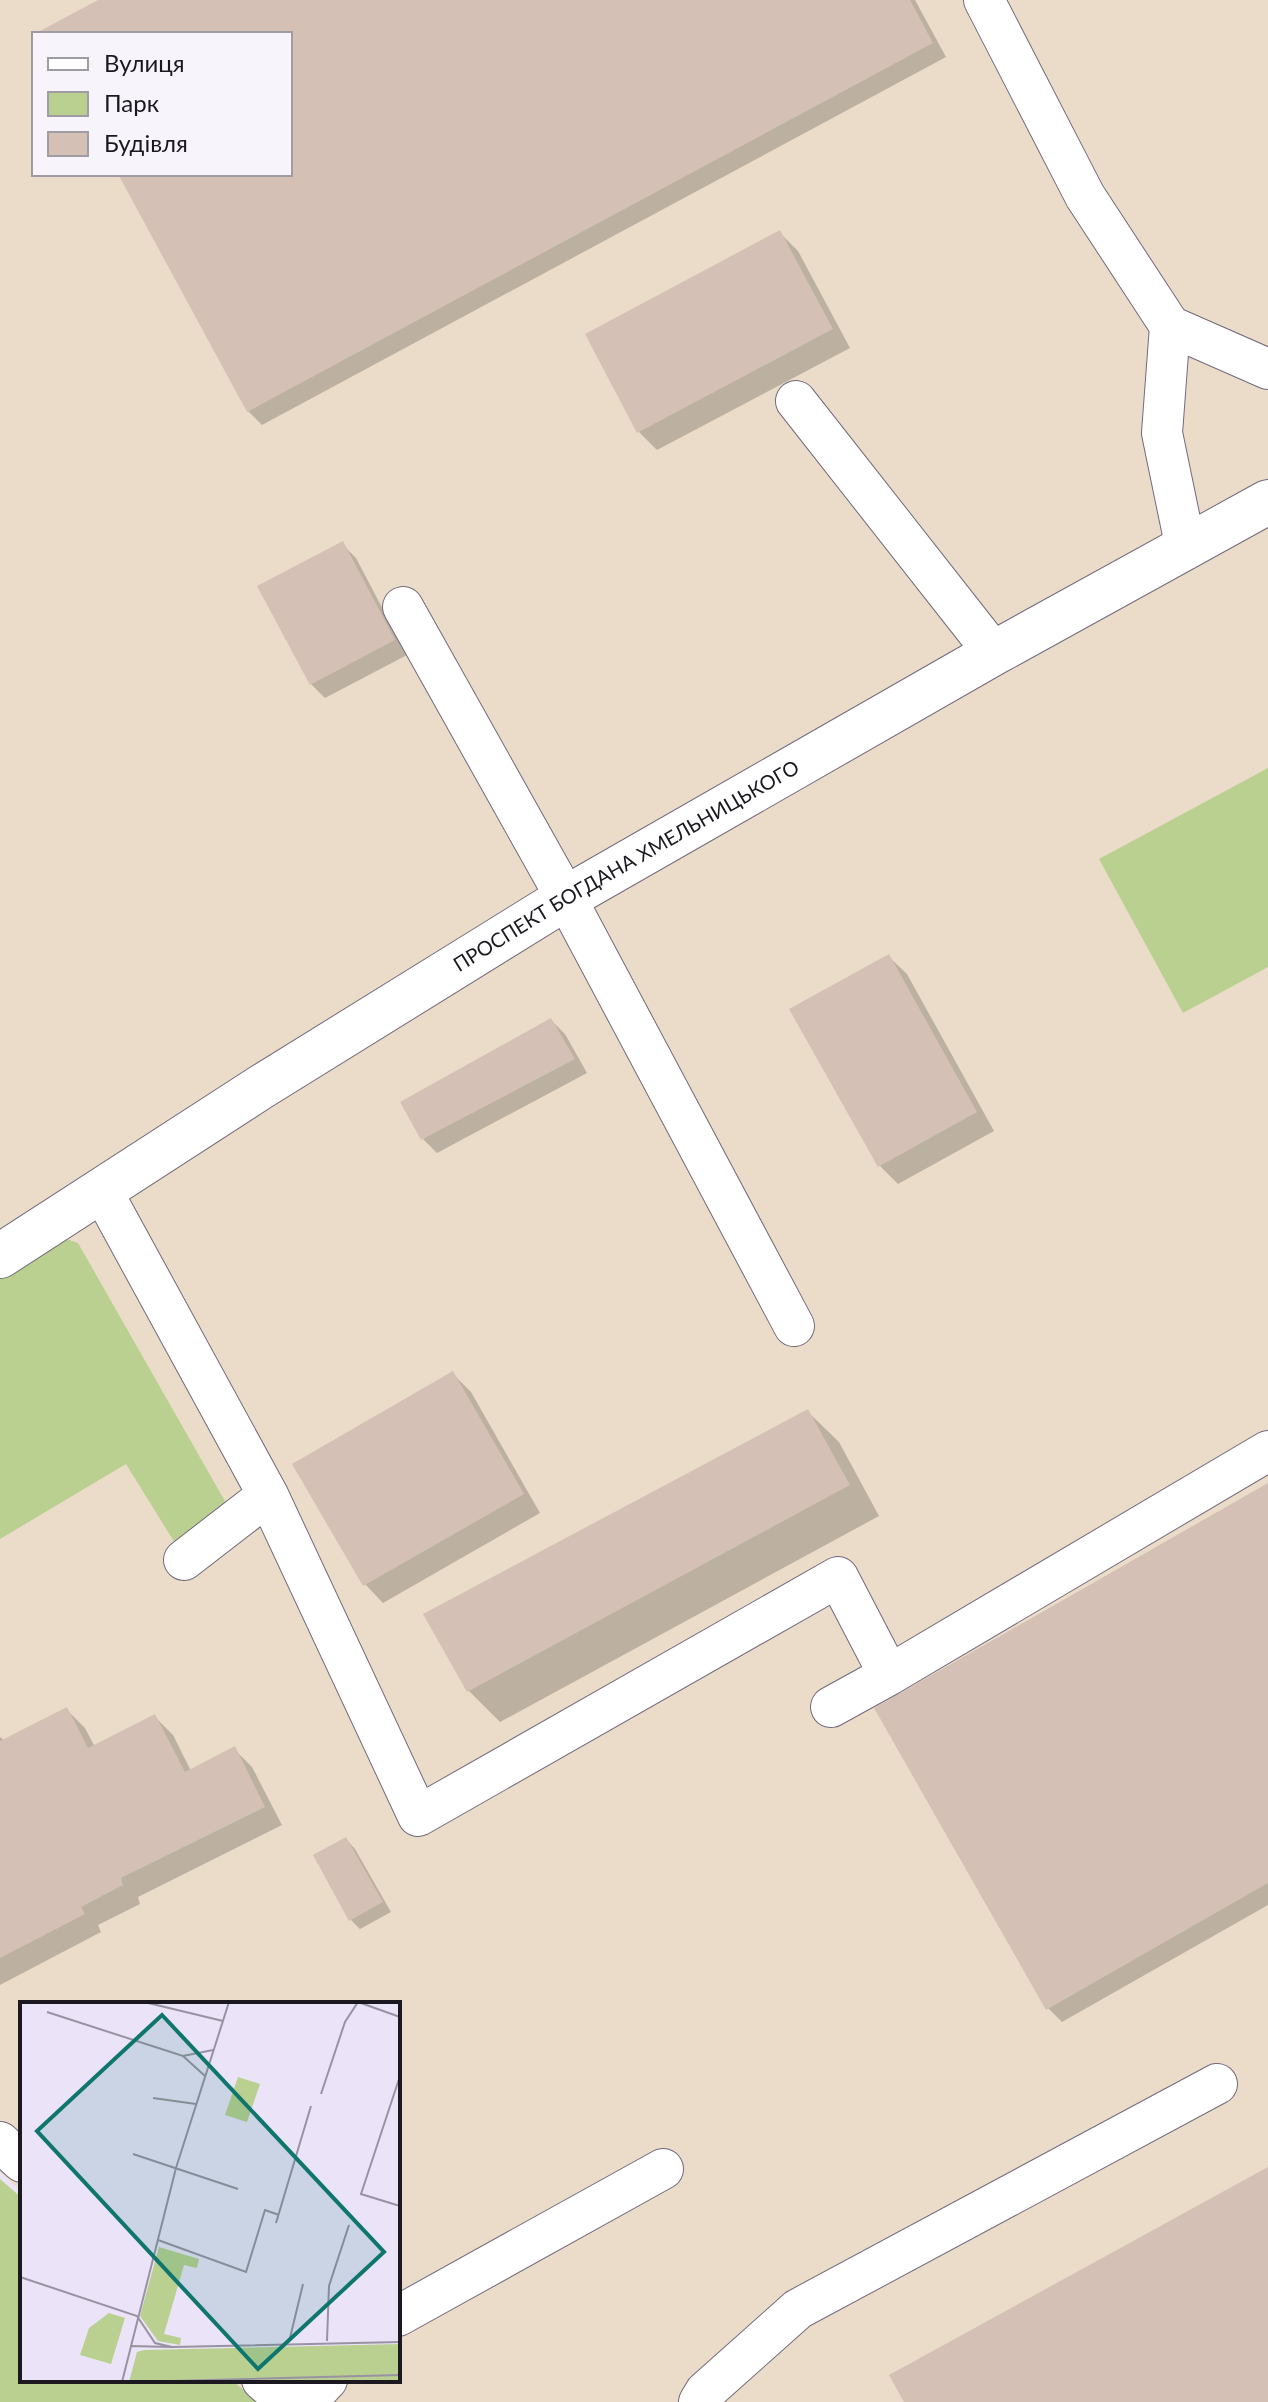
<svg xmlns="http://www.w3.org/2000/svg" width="1268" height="2402" viewBox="0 0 1268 2402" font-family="Lato,sans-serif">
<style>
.industrial{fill:#ebdcc9;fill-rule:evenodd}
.green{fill:#bad090}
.shadow{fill:#0003}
.building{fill:#d4c0b4}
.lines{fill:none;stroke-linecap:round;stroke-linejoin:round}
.minor-casing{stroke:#716a7c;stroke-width:42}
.major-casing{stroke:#716a7c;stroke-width:46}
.minor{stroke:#fff;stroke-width:40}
.major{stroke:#fff;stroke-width:44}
.labels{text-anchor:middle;stroke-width:8;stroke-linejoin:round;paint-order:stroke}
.street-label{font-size:20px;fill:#1b181f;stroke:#f7f4fc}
.inset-road{fill:none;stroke:#9892a2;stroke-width:2}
.view{fill:#0f766e;fill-opacity:0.15;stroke:#0f766e;stroke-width:4}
.inset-edge{fill:none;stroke:#1b181f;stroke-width:4}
</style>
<rect width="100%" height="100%" fill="#ebe4f9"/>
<!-- industrial -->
<path class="industrial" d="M0,0h1268v2402h-1012l-24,-22h166v-376h-376v188l-22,-20zM34,34h256v140h-256z"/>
<!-- green -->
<path class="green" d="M1268,768v199l-85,46 -84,-154z
M52,1234l26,9 152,267 -52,38 -52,-84 -126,75v-270z
M0,2179l22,19v182h210l25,22h-257z"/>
<!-- shadow -->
<path class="shadow" d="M102,0h813l31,57 -684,368 -14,-14 -128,-237h170v-140h-246z
M780,233l18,18 52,97 -193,102 -18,-18z
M342,544l14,14 51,97 -82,43 -14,-14z
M888,956l19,18 87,157 -96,53 -18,-18 -88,-156z
M551,1020l14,14 22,39 -150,80 -14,-14z
M453,1374l18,18 69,121 -157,90 -18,-19z
M807,1411l32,31 40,74 -379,206 -32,-32z
M1268,1486v419l-206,117 -14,-14z
M67,1710l18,18 10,19 60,-30 18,18 18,36 43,-22 18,18 30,58 -144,72 2,7 -42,21 3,7 -101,53v-248l5,4z
M346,1839l9,10 36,63 -31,17 -9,-9 -35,-64z"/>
<!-- building -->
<path class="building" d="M98,0h812l23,43 -686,369 -129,-238h172v-140h-248l-2,-3z
M780,230l53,99 -196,104 -52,-99z
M343,541l52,99 -85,45 -53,-99z
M889,954l88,158 -99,55 -89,-158z
M551,1018l24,41 -154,81 -21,-38z
M453,1371l71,123 -161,92 -71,-122z
M808,1409l42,76 -383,207 -44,-78z
M1268,1483v400l-222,127 -172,-302z
M67,1707l21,41 67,-34 30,58 50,-26 30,61 -144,71 2,7 -42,22 4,7 -85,44v-217z
M346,1837l37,65 -34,19 -36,-66z
M1268,2167v235h-364l-15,-27z"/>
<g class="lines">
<!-- minor casing -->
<g class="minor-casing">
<path id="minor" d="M984,0l101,196 85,130 98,43
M1170,326l-8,107 24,116
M796,401l198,252
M403,607l163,291 228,428
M102,1191l166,304 150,321 420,-239 51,98
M184,1560l84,-65
M831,1707l58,-32 379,-224
M0,2142l22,20
M398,2316l265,-147
M262,2380l25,22
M306,2402l21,-22
M699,2402l6,-10 93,-83 419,-225"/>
</g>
<!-- major casing -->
<g class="major-casing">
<g id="major">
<path id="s1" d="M0,1256l261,-169 305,-189 428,-245 274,-151"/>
</g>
</g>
<!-- minor -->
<use href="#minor" class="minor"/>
<!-- major -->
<use href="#major" class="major"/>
</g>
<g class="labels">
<!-- street labels -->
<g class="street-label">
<text dy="7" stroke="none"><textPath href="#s1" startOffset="738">ПРОСПЕКТ БОГДАНА ХМЕЛЬНИЦЬКОГО</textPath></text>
</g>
</g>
<!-- overview -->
<g transform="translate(20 2002)">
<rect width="380" height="380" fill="#ebe4f9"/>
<path d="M218,75l22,7 -13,38 -22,-7zM139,245l40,12 -2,9 -13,-3 -20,69 17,4 -1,7 -22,-4 -18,-25zM89,311l16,5 -14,46 -31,-9 9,-27zM380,342v38h-271l8,-30 7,-2z" fill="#bad090"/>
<path class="inset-road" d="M124,0l79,19M338,0l42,15M27,10l136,44 30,-6M163,54l22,20M380,74l-39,118 39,12M301,92l24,-72 13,-20M133,96l43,6M113,152l105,35M256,221l35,-117M138,238l88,32 19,-62 14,5M0,275l117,39 18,27 17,4 -42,-1M307,339l2,-55 20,-61M269,340l14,-58M152,345l228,-5M102,380l54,-214 53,-166M115,380l265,-7"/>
<path class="view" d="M142,13l222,237 -126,117 -221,-238z"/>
<rect width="380" height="380" class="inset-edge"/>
</g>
<!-- legend -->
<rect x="32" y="32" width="260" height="144" fill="#f7f4fc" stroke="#9f9ca4" stroke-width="2"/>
<rect x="48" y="58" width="40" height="12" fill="#ffffff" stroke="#9f9ca4" stroke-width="2"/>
<text x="104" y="72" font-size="24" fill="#1b181f">Вулиця</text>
<rect x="48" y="92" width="40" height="24" fill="#bad090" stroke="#9f9ca4" stroke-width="2"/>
<text x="104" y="112" font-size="24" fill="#1b181f">Парк</text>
<rect x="48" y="132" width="40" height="24" fill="#d4c0b4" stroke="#9f9ca4" stroke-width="2"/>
<text x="104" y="152" font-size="24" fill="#1b181f">Будівля</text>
</svg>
